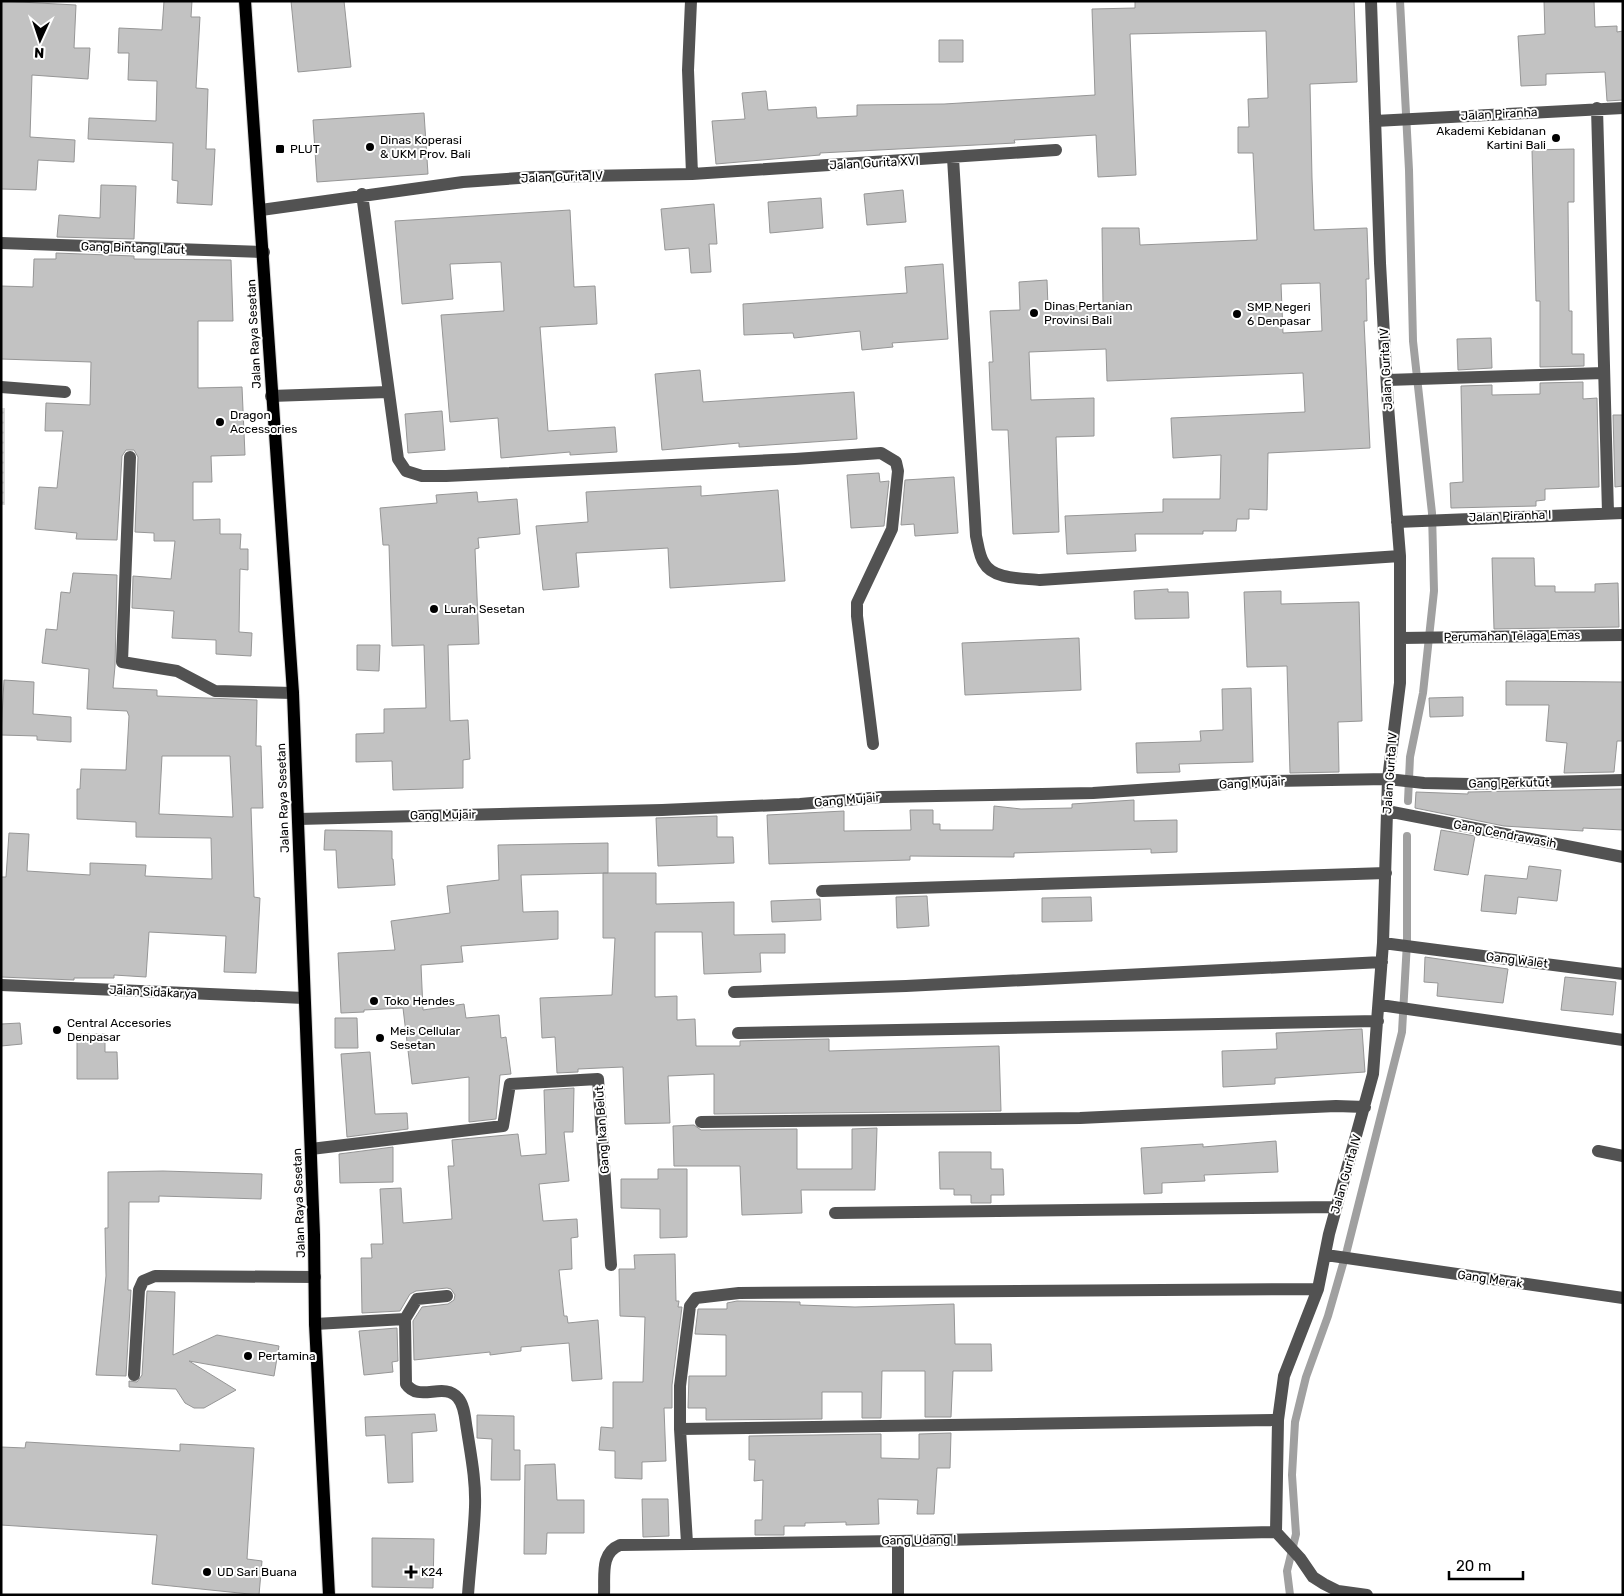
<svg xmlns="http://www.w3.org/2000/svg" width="1624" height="1596" viewBox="0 0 1624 1596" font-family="Rubik,sans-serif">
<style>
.grass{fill:url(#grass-dots)}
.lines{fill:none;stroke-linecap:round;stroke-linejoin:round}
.stream{stroke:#a0a0a0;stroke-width:8}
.building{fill:#c2c2c2;stroke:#969696;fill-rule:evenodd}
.major-casing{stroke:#dbdbdb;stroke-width:14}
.minor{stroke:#525252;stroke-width:12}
.major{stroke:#000;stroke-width:12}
.poi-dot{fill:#000;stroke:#fff;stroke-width:2}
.labels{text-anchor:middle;stroke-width:4;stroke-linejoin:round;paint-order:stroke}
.street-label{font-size:12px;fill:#000;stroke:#fff}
.poi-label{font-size:12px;fill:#000;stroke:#fff;text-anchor:start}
</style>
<defs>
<pattern id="grass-dots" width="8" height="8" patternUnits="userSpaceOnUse" patternTransform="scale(1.25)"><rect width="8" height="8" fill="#d9d9d9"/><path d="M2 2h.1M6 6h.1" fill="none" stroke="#b8b8b8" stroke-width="1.8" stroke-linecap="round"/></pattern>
</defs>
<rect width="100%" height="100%" fill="#fff"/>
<!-- grass -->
<path class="grass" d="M1,408h4v97h-4z"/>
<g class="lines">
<!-- stream -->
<path class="stream" d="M1400,1l9,169 4,171 19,172 2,78 -11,102 -13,64 -2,44
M1290,1595l-3,-24 9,-37 -4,-59 3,-53 11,-45 22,-61 19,-66 55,-218 5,-90v-106"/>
</g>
<!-- building -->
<path class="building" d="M1,1l75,4 -2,43h16l-2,31 -56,-4 -2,62 45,3 -1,22 -36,-2 -2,30 -35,-1z
M164,1h28l-1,16h9l-4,71 12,1 -2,60h9l-3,56 -35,-2 1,-22 -6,-1 1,-37 -85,-4 1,-21 67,3 1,-40 -29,-1 1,-27h-11l1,-25 43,2z
M291,1h53l7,66 -53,5z
M1135,1h219l3,81 -47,2 2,94 2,52 53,-2 2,51h-3l1,42h-3l6,127 -102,5 -1,57 -18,-1v10h-12l-1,12h-33v3h-68l1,17 -69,3 -2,-38 98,-4v-13h57l1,-44 -48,3 -2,-40 134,-6 -2,-39 -196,8 -1,-32 -77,3 2,48 63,-2v38l-38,1 3,95 -46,2 -5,-104h-16l-3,-68h4l-3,-51 30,-1 -1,-28 28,-2 1,27 55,-2 -1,-77h37l1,17 117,-5 -4,-87h-15v-26h11l-1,-28 20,-1 -2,-67 -136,3 6,141 -38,2 -2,-42 -82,5 1,3 -195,10v2l-104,9 -4,-43 33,-2 -3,-26 24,-2 2,19 48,-3 1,11 40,-2v-11l87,-1 151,-9 -3,-86 43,-1zM1320,283l2,48 -39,2 -2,-49z
M1544,1h50l1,26 22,-1v6l6,-1v69l-16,1 -2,-29 -59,2v11l-25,1 -3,-50 27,-2z
M939,40h24v22h-24z
M424,113l4,61 -111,8 -4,-62z
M1574,149v53h-6l1,109h3v43h12v12l-44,1v-66h-4l-4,-151z
M101,185l35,1 -2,53 -77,-2 2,-22 41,3z
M903,190l3,32 -39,3 -3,-31z
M821,198l2,30 -53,5 -2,-31z
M714,204l3,40h-8l2,28 -20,1 -2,-25 -24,2 -4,-41z
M570,210l4,77 21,-1 2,38 -57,3 8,104 67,-4 2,25 -47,3v-3l-69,6 -3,-40 -48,4 -9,-107 63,-4 -3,-49 -51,2 3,35 -51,5 -7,-83z
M56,253l78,3v3l97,1 2,61h-35v67l44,-1 3,68 -34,1 1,26h-19v38l27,-1v15h21l-1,15h8v21l-8,-1 -1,63 13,1 -1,23 -35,-2v-14l-44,-2 2,-27 -42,-3 1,-32 38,3 4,-38h-21v-8l-19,-1 3,-75 -4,-7h-8l-4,6 -5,84 -41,-1 1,-6 -42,-4 4,-42 18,1 6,-57h-18l1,-28 44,2 1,-43 -90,-3v-73l32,1 1,-28h22z
M943,264l5,75 -56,4 1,4 -31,3 -2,-19 -66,7 -1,-5 -49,2 -1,-31 164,-11 -2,-26z
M1491,338l1,30 -34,2 -1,-31z
M700,370l3,32 151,-10 3,47 -118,8v-4l-77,7 -7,-76z
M1583,382v17l14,-1 2,89 -54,2v11l-9,1v5l-85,2 -1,-25 13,-1 -2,-96 31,-1v10l48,-1v-11z
M442,411l3,39 -37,3 -3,-39z
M1613,415h10v71l-8,1z
M879,473l1,9 9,-1 -5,45 -33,2 -4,-53z
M954,477l4,56 -43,3 -1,-12 -13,1 4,-45z
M701,486v10l77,-6 7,91 -115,7 -2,-40 -92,5 3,34 -36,3 -7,-64 52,-4 -2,-30z
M477,492l1,10 39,-3 3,35 -42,4 1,10 -4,1 4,95 -31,1 2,76 18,-1 2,39 -7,1v28l-70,2 -1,-29 -36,1v-28l28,-1v-24l42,-1 -2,-63 -32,1 -3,-101h-6l-3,-37 57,-5 -1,-8z
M1492,558h42l1,28h20v6h40v-8l23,-1 1,44 -125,2z
M73,573l44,2 -2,91 -2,22 44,2v6l100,4 -1,46h5l2,62h-12l3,89 6,1 -4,75 -32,-1 2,-36 -77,-4 -3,45 -32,-2v3h-40v2l-73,-3v-100h5l3,-44 20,1 -2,37 63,4v-12l56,2 -1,11 67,3 -1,-41 -75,-1v-15l-59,-3v-30h3l1,-20 45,1 3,-54 -2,-5 -40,-2 2,-40 -47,-6 4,-34 11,1 4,-38 9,1zM162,756h68l3,61 -74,-3z
M1168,589v3h20l1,26 -54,1 -1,-28z
M1281,591v13l78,-2 3,119 -24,1 1,50 -49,1 -3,-107 -40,1 -3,-75z
M1079,638l2,52 -116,5 -3,-52z
M357,645h23l-1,26 -22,-1z
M4,680l30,2 -1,32 38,3v25l-34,-2v-4l-36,-1z
M1506,681l117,1v59h-6l-3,31 -50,1 3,-30 -21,-2 3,-36h-43z
M1251,688l2,74 -74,2 1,8 -43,1 -1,-30 65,-2 -1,-10 23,-1 -1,-41z
M1463,697v19l-33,1 -1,-19z
M1623,789v41l-40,-2v3l-79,-5 -89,-18 1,-16 52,2v-2z
M1134,800v21l43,-1v32l-26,1v-4l-137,4v4l-104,-1v4l-141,4 -2,-49 77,-4v20l67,-1 -1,-20h23v14h7v6h53l1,-24 27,3 51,-1v-4z
M717,816v21h16l1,26 -76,3 -2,-48z
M325,830l67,1v28h1l2,26 -57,3 -2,-38h-12z
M1441,830l34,6 -7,39 -34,-5z
M608,843v30l-87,2 2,37 35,-1v28l-97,7 2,16 -42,3 2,45 41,-6 2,14 33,-3 2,23 5,-1 5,37 -11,1 -4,44 -27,3v-45l-57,7 -9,-76 -39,2v2l-23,1 -3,-60 57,-3 -4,-29 59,-8 -3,-27 52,-6 -1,-35z
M1529,866l32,4 -4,31 -39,-4 -2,17 -35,-3 4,-36 42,4z
M603,873h53v31l78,-2v33l51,-1v19h-25l1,19 -57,2 -2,-42h-47v65l22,-1v24l18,-1 1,27h44v-5l89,-2v12l170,-5 2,65 -287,3v-40l-46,2 2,47 -45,1 -2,-57 -45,2v3l-21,1 -2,-36 -13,1 -2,-40 72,-3 3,-57h-12z
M927,896l2,30 -32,2 -1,-31z
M1091,897l1,24 -50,1v-24z
M820,899l1,21 -49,2 -1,-21z
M1425,957l83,12 -5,34 -66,-7 1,-13 -14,-1z
M1565,977l51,5 -3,33 -52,-5z
M335,1018h22l1,30h-23z
M20,1023l2,21 -21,2v-22z
M1362,1029l3,43 -90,6v6l-52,3 -1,-36 55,-2 -1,-16z
M77,1034h28v18h12l1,27h-41z
M370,1052l5,62 32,-1 1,16 -61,8 -6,-83z
M574,1088l-1,44h-9l5,49 -30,3 4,37 34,-2 1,18 -7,1 1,31 -13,1 5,46h3l1,7 30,-3 4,59 -30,2 -3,-38 -48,4v4l-31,4v-3l-76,8 -1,-39 9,-14 26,-3 6,-4 1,-5 -4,-6 -4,-1 -31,3 -6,3 -10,17 -38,2 -1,-55h11l-1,-14h12l-3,-55 21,-1 2,35 49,-4 -4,-53h6l-2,-26 66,-6 3,22 25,-2 -2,-64z
M694,1125l7,5 96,-1v40h55v-40l25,-1 -2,62h-74l1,23 -60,2 -2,-49h-66l-1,-40z
M1276,1141l2,31 -74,3 1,6 -43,2v10l-18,1 -3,-46 62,-4v3z
M393,1147v35l-53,1 -1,-29z
M939,1152h52v17h12l1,26h-13v8h-20v-8h-17v-6h-14z
M658,1169h29v68l-27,1v-29l-39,-1v-29h37z
M163,1171l99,3 -1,25 -102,-3v6h-30l-1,88h3l-5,86 -30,-1 10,-99 -1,-48h3v-56z
M675,1254l1,47h3l-1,6h4l-10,78v23h-8l2,53 -24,1v17l-27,-1v-27l-16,-1 2,-23 12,1v-46h30l2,-65 -25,-1 -1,-47h16l-1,-14z
M147,1291l28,1 -2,63 44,-20 62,11 -5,30 -85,-15 47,29 -32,18h-10l-9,-5 -9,-14 -47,-2v-6l8,1 5,-7z
M737,1301l63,1v3l55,2 99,-3 1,40h36l1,27h-39l-2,46h-26v-46h-43l-1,47h-19v-26h-40v27l-116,1v-12h-18l1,-32h37v-41l-31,-1 3,-25h29v-6z
M397,1328l1,33 -6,1 1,10 -29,3 -5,-44z
M435,1414l2,17 -25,2 1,49 -25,1 -3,-48 -19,1 -1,-19z
M477,1415l37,1v34h6v30h-29l1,-41 -15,-1z
M951,1433l-1,35h-13l-3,46h-17l1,-14 -40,-1 1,25 -33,1v-3l-41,1v3h-21v9h-29v-15h7l1,-40 -9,1 1,-21h-6v-24l132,-2v24l38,1v-25z
M26,1442l154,9v-7l74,4 -7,111 15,2 -3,34 -107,-11 5,-49 -156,-10v-78l24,1z
M555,1464l2,36h27v33h-37l-1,21h-22l1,-89z
M642,1499h26l1,37 -26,1z
M372,1538l62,1 -1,49 -61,-1z"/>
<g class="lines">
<!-- major casing -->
<g class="major-casing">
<path id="major" d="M245,1l48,692 21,542 1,89 14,271"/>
</g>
<!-- minor -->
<path class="minor" d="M691,1l-3,69 4,104
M1597,108l11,405
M1375,121l248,-13
M953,158l23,378c2,8 3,20 8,27 9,17 40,15 56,17l360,-24
M362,194l36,265 8,12 16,5h24l349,-17 86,-6 15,9 2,9 -6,58 -35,74v13l16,128
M261,210l202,-28 71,-5 158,-3 364,-24
M1,243l263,9
M1387,380l217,-7
M1,387l64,5
M271,396l117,-4
M130,457l-8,205 55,9 38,20 78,2
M1397,522l226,-9
M1401,638l222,-3
M1387,811l236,46
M298,819l364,-9 138,-6 82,-7 211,-4 180,-12 115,-2 36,4 46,1 153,-4
M822,891l564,-18
M1383,943l240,31
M1,985l303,13
M734,992l172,-6 476,-24
M1380,1005l243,35
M738,1033l640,-12
M701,1122l379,-4 256,-12 29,1
M311,1149l192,-23 7,-42 88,-5 13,186
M1598,1151l25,5
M835,1213l501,-6
M1326,1255l297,43
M405,1319l12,-20 30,-3
M315,1324l90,-5 1,65c13,19 38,-3 52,14 7,8 7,22 9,32 4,26 9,51 8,77 -1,29 -5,58 -7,88
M134,1375l5,-85 4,-9 12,-5 160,1
M680,1429l598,-9
M1276,1532l2,-112 6,-44 34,-87 11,-55 44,-160 10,-131 5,-164 12,-96v-127l-12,-150 -8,-143 -9,-262
M1276,1532l24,26 13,19 11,7 14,7 29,4
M898,1541v54
M687,1543l-7,-114v-43l10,-80 6,-8 43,-5 579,-4
M604,1595c1,-20 -4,-42 16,-50l278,-4 378,-9"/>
<!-- major -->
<use href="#major" class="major"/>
</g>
<!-- markers -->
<g class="poi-dot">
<circle cx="1556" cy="138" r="5"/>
<circle cx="370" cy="147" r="5"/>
<rect x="275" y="144" width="10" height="10" rx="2.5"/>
<circle cx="1034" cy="313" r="5"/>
<circle cx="1237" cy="314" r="5"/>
<circle cx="220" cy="422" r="5"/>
<circle cx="434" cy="609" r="5"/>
<circle cx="374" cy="1001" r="5"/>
<circle cx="57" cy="1030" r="5"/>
<circle cx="380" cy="1038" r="5"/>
<circle cx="248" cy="1356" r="5"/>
<circle cx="207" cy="1572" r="5"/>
<path d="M408.5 1564.5h5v5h5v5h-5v5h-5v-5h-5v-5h5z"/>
</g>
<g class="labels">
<!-- street labels -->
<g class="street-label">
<text transform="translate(1499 114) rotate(-3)" y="4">Jalan Piranha</text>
<text transform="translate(874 163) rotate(-3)" y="4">Jalan Gurita XVI</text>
<text transform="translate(562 177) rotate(-2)" y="4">Jalan Gurita IV</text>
<text transform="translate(133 248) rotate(2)" y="4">Gang Bintang Laut</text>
<text transform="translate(254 334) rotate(-93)" y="4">Jalan Raya Sesetan</text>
<text transform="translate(1386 369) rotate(-93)" y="4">Jalan Gurita IV</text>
<text transform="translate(1510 516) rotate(-2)" y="4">Jalan Piranha I</text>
<text transform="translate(1512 636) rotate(-1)" y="4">Perumahan Telaga Emas</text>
<text transform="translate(1390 773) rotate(-86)" y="4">Jalan Gurita IV</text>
<text transform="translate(1252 783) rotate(-3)" y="4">Gang Mujair</text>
<text transform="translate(1509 783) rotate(-1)" y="4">Gang Perkutut</text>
<text transform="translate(283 798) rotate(-92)" y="4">Jalan Raya Sesetan</text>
<text transform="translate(847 800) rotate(-5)" y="4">Gang Mujair</text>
<text transform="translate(443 815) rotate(-1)" y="4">Gang Mujair</text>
<text transform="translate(1505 834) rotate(11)" y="4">Gang Cendrawasih</text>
<text transform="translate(1517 960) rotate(7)" y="4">Gang Walet</text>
<text transform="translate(153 992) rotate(3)" y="4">Jalan Sidakarya</text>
<text transform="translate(602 1130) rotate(-94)" y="4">Gang Ikan Belut</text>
<text transform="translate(1346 1174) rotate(-74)" y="4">Jalan Gurita IV</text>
<text transform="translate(299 1203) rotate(-92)" y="4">Jalan Raya Sesetan</text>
<text transform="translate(1490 1279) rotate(8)" y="4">Gang Merak</text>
<text transform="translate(919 1540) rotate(-1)" y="4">Gang Udang I</text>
</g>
<!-- poi labels -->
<g class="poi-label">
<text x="1546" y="135" text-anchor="end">Akademi Kebidanan<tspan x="1546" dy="14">Kartini Bali</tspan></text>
<text x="380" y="144">Dinas Koperasi<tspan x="380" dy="14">&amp; UKM Prov. Bali</tspan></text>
<text x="290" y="153">PLUT</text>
<text x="1044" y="310">Dinas Pertanian<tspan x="1044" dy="14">Provinsi Bali</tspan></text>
<text x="1247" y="311">SMP Negeri<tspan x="1247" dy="14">6 Denpasar</tspan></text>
<text x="230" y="419">Dragon<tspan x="230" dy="14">Accessories</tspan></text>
<text x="444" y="613">Lurah Sesetan</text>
<text x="384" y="1005">Toko Hendes</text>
<text x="67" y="1027">Central Accesories<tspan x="67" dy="14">Denpasar</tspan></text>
<text x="390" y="1035">Meis Cellular<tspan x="390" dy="14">Sesetan</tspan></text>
<text x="258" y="1360">Pertamina</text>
<text x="217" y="1576">UD Sari Buana</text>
<text x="421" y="1576">K24</text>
</g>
</g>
<!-- border -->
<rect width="1624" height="1596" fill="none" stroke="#000000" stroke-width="5"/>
<!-- north arrow -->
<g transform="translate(40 40) rotate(183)" stroke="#ffffff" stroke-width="4" paint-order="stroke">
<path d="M0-4L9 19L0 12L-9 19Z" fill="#000000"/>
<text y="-8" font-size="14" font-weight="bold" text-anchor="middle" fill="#000000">N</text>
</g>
<!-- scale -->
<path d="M1449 1571v8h74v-8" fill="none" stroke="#000000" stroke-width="2.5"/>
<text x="1456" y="1571" font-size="15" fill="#000000" stroke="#ffffff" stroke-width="4" paint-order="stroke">20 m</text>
</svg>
